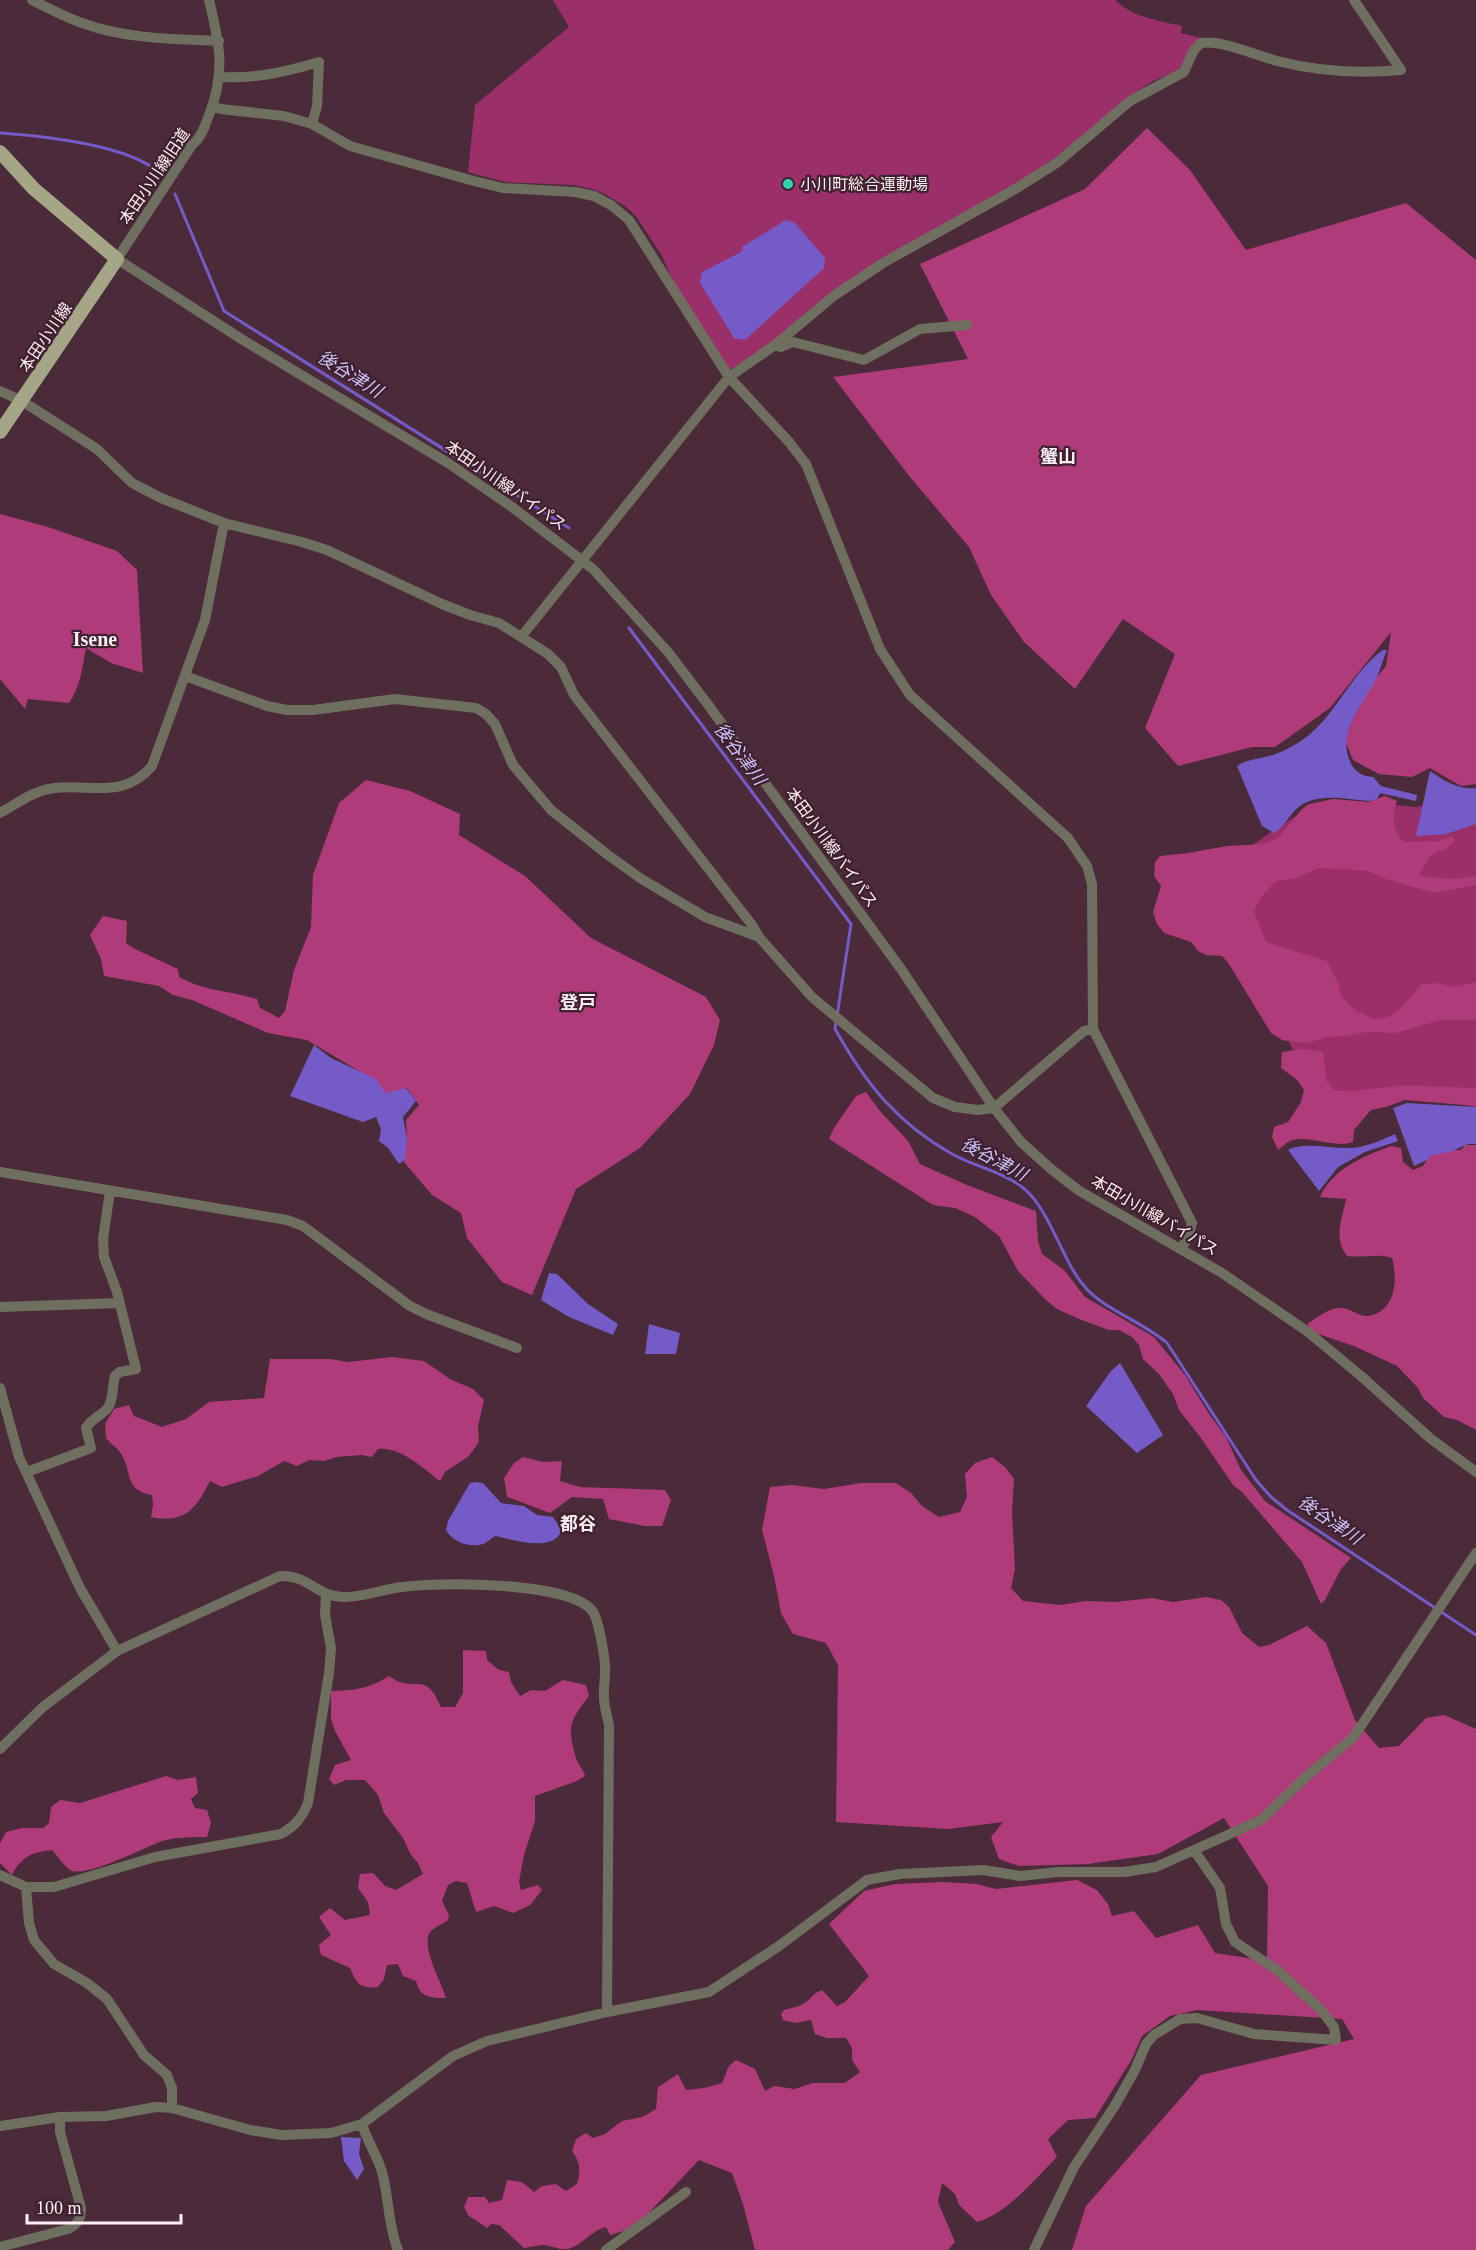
<svg xmlns="http://www.w3.org/2000/svg" width="1476" height="2250" viewBox="0 0 1476 2250" font-family="'Times New Roman','Noto Sans JP',serif">
<style>
.green{fill:#9b2f6a}
.forest{fill:#af3b7a}
.water{fill:#745bc8}
.lines{fill:none;stroke-linecap:round;stroke-linejoin:round}
.stream{stroke:#745bc8;stroke-width:3}
.minor{stroke:#6e6f5f;stroke-width:10}
.major{stroke:#a4a686;stroke-width:14}
.poi-dot{fill:#2ed4aa;stroke:#40202f;stroke-width:2}
.labels{text-anchor:middle;stroke-width:4.5;stroke-linejoin:round;paint-order:stroke}
.street-label{font-size:16px;fill:#fdeff5;stroke:#40202f}
.poi-label{font-size:16px;fill:#fdeff5;stroke:#40202f;text-anchor:start}
.water-label{font-size:18px;font-style:italic;fill:#ccc4fc;stroke:#40202f}
.neighbourhood-label{font-size:18px;font-weight:bold;fill:#fdeff5;stroke:#40202f}
.quarter-label{font-size:20px;font-weight:bold;fill:#fdeff5;stroke:#40202f}
</style>
<rect width="100%" height="100%" fill="#4b2a3a"/>
<!-- green -->
<path class="green" d="M553,0h562c17,17 45,21 67,26l-1,7 20,5 -19,32 -29,11 -22,14 -72,60 -44,31 -73,40 -197,136 -16,8 -58,-93 -9,-21 -26,-40 -10,-9 -21,-13 -13,-5 -18,-4 -69,-3 -37,-10 7,-67 94,-78z
M1476,793v314l-62,-12 -99,3 -66,-143 -46,-71 59,-46 54,-35h52l49,4z"/>
<!-- forest -->
<path class="forest" d="M1147,128l43,42 56,80 160,-47 70,57v524l-15,2 -31,-18 -18,9 -33,-3 -26,-14 -12,-29 22,-37 23,-28 5,-34 -61,76 -55,39h-23l-74,19 -33,-38 30,-74 -52,-35 -48,70 -51,-47 -33,-47 -22,-48 -59,-70 -77,-100 135,-18 -48,-95 165,-75z
M0,514l48,13 69,24 20,19 6,103 -32,-10 -25,-15c-4,20 -5,38 -17,55l-41,-4 -3,10 -25,-30z
M366,780l44,11 50,23 -1,21 66,41 66,62 115,59 14,23 -6,25 -24,49 -50,54 -64,41 -44,106 -30,-13 -35,-44 -6,-25 -29,-18 -28,-33 3,-20 -1,-22 13,-15 -12,-17 -21,7 -12,-15 -67,-40 -39,-7 -76,-33 -19,-5 -14,-9 -55,-10 -3,-17 -11,-24 13,-19 24,5 -1,22 9,6 43,20 1,8c27,15 49,13 78,22l3,9 19,10 6,-7 9,-41 17,-43 2,-52 26,-72z
M1385,796l12,5c-5,15 -5,30 7,41l35,-1 13,-5 3,5 -8,7 -16,7 -12,21 33,3 24,-3v9l-42,8 -48,-14 -18,-8 -50,-3 -18,9 -25,5 -13,14 -8,15 12,31 61,19 11,22 3,13 14,14 18,9 16,-2 15,-12 18,-21 14,-1 19,4 21,-5v38h-36l-44,13 -29,-1 -22,4 -19,1 -15,5 -11,1 -18,-3 -11,-7 -42,-69 -7,-8 -16,-1 -8,-4 -7,-9 -27,-9 -7,-9 -4,-12 8,-26 -7,-10 1,-14 5,-6 28,-3 39,-7 37,-2 14,-6 24,-29 7,-5 24,-5 36,3z
M1303,1049l20,3 4,30 7,8 21,1 49,-6 72,3v18l-71,-6 -19,7 -15,3 -17,20 -1,12c-20,7 -43,-8 -63,-1 -4,2 -9,7 -12,9l-6,-13 2,-10 14,-5 13,-20 3,-12 -7,-10 -16,-12 1,-16z
M866,1092l14,19 28,30 12,23 47,21 69,26 2,30 4,13 23,17 20,26 69,40 31,38 24,39 17,23 15,33 24,31 86,57 -10,11 -16,31 -4,4 -19,-42 -60,-70 -9,-7 -32,-47 -22,-28 -6,-16 -14,-20 -16,-15 -4,-14 -7,-8 -13,-7h-10l-30,-11 -22,-10 -11,-9 -28,-29 -19,-35 -24,-19 -20,-9 -22,-3 -104,-66 5,-11 22,-32z
M1465,1145h11v285l-19,-10 -13,-3 -21,-19 -5,-10 -21,-22 -43,-20 -42,-14 -5,-8c9,-6 23,-17 34,-16 9,0 18,9 27,8 28,-4 30,-37 24,-58 -15,-5 -29,0 -45,-2 -14,-19 -5,-36 -1,-57l-26,-2c12,-28 44,-41 71,-51l10,2 2,14 10,8 10,-4 10,-16h28z
M392,1357l32,4 26,18 23,10 11,11 -6,26 1,16 -10,14 -24,16 -5,9c-17,-13 -40,-35 -62,-32l-6,8 -10,-2 -25,2 -13,4 -15,-1 -12,6 -13,-5 -26,15 -36,11 -12,-6c-14,28 -25,43 -59,36l2,-12 -1,-10c-30,-5 -18,-25 -33,-44 -4,-5 -9,-8 -13,-13l-1,-14 9,-15 15,-4 5,11 28,11 24,-8 23,-17 55,-4 6,-39h61l17,3z
M523,1457l20,5 19,-1 -2,20 20,6 85,3 6,10 -9,26h-17l-36,-7 -6,-20 -31,-2 -22,16 -43,-16 -3,-19 10,-15z
M992,1457l13,10 9,12 -2,33 3,57 -4,19 12,13 37,4 25,-4 30,1 37,-4 21,4 33,-5 15,3 8,7 13,26 17,14 10,-2 38,-19 19,17 29,77 24,28 20,-2 27,-28 18,-3 32,14v521h-404l14,-44 115,-131 153,-36 -12,-20 -145,-9 -27,6 -28,20 -10,23 -37,59 -27,2 -20,19 9,18c-22,22 -50,57 -80,65l-18,-17 -4,-11 -13,-11 -4,19 17,40 -7,8h-193l-12,-46 -11,-31 -33,-13 -54,57 -18,13 -17,5 -4,-8c-16,4 -23,18 -38,22 -10,1 -15,-3 -24,-4 -6,0 -13,2 -20,3l-25,-23 -8,-1 -4,4 -19,-13 -4,-8 4,-10h17l4,6 13,-3 5,-20 15,2 12,10 8,-6 14,-2 10,7 11,-7c4,-14 3,-22 -5,-33l4,-12 10,-6 7,5 12,-4 17,-13 20,-4 14,-8 2,-22 20,-13 8,16 18,-2 18,-5 7,-17 7,-6 19,9 10,22 9,-5 21,3 17,-6h33l15,-11 -8,-12v-12l-6,-10h-19l-12,-4 -4,-14 -16,3 -12,-3 -2,-6 3,-4c6,-2 14,-3 19,-6 8,-4 7,-9 19,-14l15,16 8,-4 24,-26 -40,-52 35,-33 31,-7 48,-2 34,2 19,5 81,-9 20,10 11,14 4,12 22,-5 22,27 42,-13 17,28 52,8 1,-75 -44,-68 -66,36 -70,10 -69,2 -20,-7 -8,-22 12,-15 -55,7 -112,-7 2,-157 -12,-22 -33,-9 -12,-21 -7,-37 -12,-46 8,-43 22,-2 32,4 37,-6h35l15,10 11,13 17,11 21,-5 7,-15 -2,-23 10,-11z
M463,1650l23,1 1,9 12,10 10,2 2,10 9,14 11,-6 14,1 18,-11 23,5 3,11c-20,26 -22,30 -13,62 2,6 7,11 9,18l-8,5 -42,15v25l-11,34 -5,27 2,8 17,-5 4,5 -12,15 -17,8 -19,-7 -18,6 -9,-29 -11,-2 -8,4 -6,16 7,14 -2,6c-5,3 -12,6 -16,10 -12,13 11,52 15,67 -15,0 -26,0 -30,-17l-13,-5 -5,-12 -11,1 -3,14 -6,8c-17,2 -22,-3 -28,-19l-29,-13 -2,-10 12,-10 -12,-18 11,-9 15,12 25,-5 -2,-13 -10,-14 2,-14 13,-1 12,13 11,4 27,-16 -5,-11 -7,-8 -8,-17 -19,-25 -6,-18 -13,-15h-19l-12,5 -5,-6 6,-14 16,-5 -16,-29 -4,-12v-28c22,0 40,-3 58,-15 25,19 36,-8 52,31h14l8,-14z
M166,1776l12,4 18,-3 2,16 -7,6 4,9 12,2 4,13 -4,14c-14,0 -28,0 -41,3 -19,5 -79,39 -96,30 -6,-4 -13,-15 -18,-20 -20,2 -31,7 -40,25l-12,-12v-20l6,-11 16,-4h21l6,-5 2,-16 9,-7 20,3z"/>
<!-- water -->
<path class="water" d="M786,220l9,3 30,35 -1,10 -79,72 -11,-2 -34,-55 2,-11 41,-21 -1,-4z
M1383,650h4c-5,12 -8,25 -14,35 -13,22 -34,47 -24,74 4,12 12,17 24,18l8,9 36,9 -1,6 -36,-8 -3,6 -6,2c-22,-1 -51,-9 -71,5 -10,7 -15,21 -26,27l-12,-7 -25,-60c10,-7 24,-7 36,-11 12,-4 26,-12 36,-20 29,-24 43,-63 74,-85z
M1430,771c15,10 28,19 46,17v36l-30,10 -30,2z
M314,1045l17,13 45,21 10,14 20,-5 10,13 -13,16 4,22 -2,21 -6,4 -11,-16 -9,-7 2,-12 -5,-12 -13,5 -73,-26z
M1407,1103l69,4v37h-8l-18,8 -18,3 -5,5 -13,6 -21,-58z
M1395,1134l3,7 -33,11 -27,15 -19,24 -31,-41c18,-10 50,1 71,-3 12,-2 25,-8 36,-13z
M549,1273l8,1 31,30 30,20 -5,11 -44,-18 -28,-17z
M649,1324l31,9 -4,21h-31z
M1120,1363l43,72 -26,18 -51,-47 25,-35z
M477,1482l6,1 18,20 23,3 13,9 16,2 9,13c-8,23 -49,10 -66,6 -6,2 -7,6 -13,8 -14,4 -30,-2 -37,-14l2,-9 22,-38z
M341,2137l20,1 -2,16 5,15 -7,11 -13,-19z"/>
<g class="lines">
<!-- stream -->
<path class="stream" d="M1,133c41,3 131,12 159,41
M175,194l49,117 345,217
M629,628l222,296 -14,92
M836,1022l-1,7c31,55 62,94 117,125 21,12 51,18 70,33 28,21 39,73 63,100 18,22 60,36 82,56l89,137 15,17 16,13 189,125"/>
<!-- minor -->
<path class="minor" d="M32,0c16,8 33,17 50,23 43,16 92,16 137,18
M209,0c11,45 17,73 -1,118 -4,10 -7,20 -16,27l-75,114 126,81 205,123 64,44 81,62 75,83 38,50 195,267 93,139 27,34 30,27 27,21 144,83 86,59 53,44 70,63 45,33
M219,77c35,2 67,-5 100,-15l-2,44 -5,18
M212,106l9,3 63,7 28,8 38,22 124,35 29,7 72,4 19,4 17,9 18,15 100,157 60,65 17,22 74,185 30,46 158,143 19,28 5,18 1,145 99,194 -3,12 -8,14
M775,345l6,2 12,-5 71,18 56,-31 47,-4
M0,391l22,10 75,48 35,34 29,15 63,25 78,19 25,8 115,54 28,11 29,8 49,31 13,13 13,28 178,230 7,12
M521,637l208,-260 46,-32 60,-50 48,-32 134,-75 41,-26 72,-61 54,-29 10,-22 7,-7c21,-3 55,12 76,18 40,10 83,13 124,9l-47,-70
M185,676l82,30 20,4h26l82,-11 81,9 10,6 9,10 18,41 38,45 57,45 32,23 65,39 54,20 53,60 121,101 22,9 23,3 16,-2 90,-77 9,-2
M0,813c18,-10 34,-23 55,-25 37,-4 69,11 97,-22l53,-146 19,-97
M0,1172l287,48 16,6 107,80 16,8 91,34
M0,1307l120,-4
M0,1388l19,69 61,131 37,63
M27,1472l64,-24 -5,-20c5,-9 14,-12 21,-19 7,-9 5,-23 8,-33l5,-4 16,-3 -19,-77 -13,-35 -1,-18 7,-48
M0,1749l43,-42 74,-56 163,-75c29,-1 35,20 63,21 19,1 40,-8 59,-10 35,-5 171,-6 191,25 6,9 11,42 12,53 1,11 -2,22 -1,33 0,8 3,18 5,27l-2,287
M0,1875l26,12h28l101,-30 126,-23c14,-8 21,-16 27,-31l21,-130 2,-25 -6,-33 1,-20
M26,1887l3,36 5,17 20,24 33,19 20,16 37,56 23,20 5,13v20
M362,2124c5,17 15,31 20,48 7,25 6,54 16,78
M0,2126l60,-9 46,-1 50,-9 16,1 78,22 32,5 49,-2 31,-9 91,-68 34,-15 120,-29 102,-20 70,-46 88,-66 33,-6 83,-4 37,6 38,-4h66l32,-5 105,-47 48,-46 44,-36 123,-185
M0,2247l68,-18c10,-5 13,-10 13,-21l-21,-76v-15
M606,2250l80,-58
M1034,2250l40,-83 40,-60 21,-37 11,-26 8,-9 26,-16 17,-1 57,16 82,6 -2,-13 -13,-17 -44,-40 -42,-28 -9,-18 -6,-36 -26,-38"/>
<!-- major -->
<path class="major" d="M0,152l34,37 83,70 -117,173"/>
</g>
<!-- markers -->
<circle class="poi-dot" cx="788" cy="184" r="6"/>
<g class="labels">
<!-- street labels -->
<g class="street-label">
<text transform="translate(154 176) rotate(-56)" y="6">本田小川線旧道</text>
<text transform="translate(45 337) rotate(-56)" y="6">本田小川線</text>
<text transform="translate(506 485) rotate(35)" y="6">本田小川線バイパス</text>
<text transform="translate(832 847) rotate(54)" y="6">本田小川線バイパス</text>
<text transform="translate(1155 1215) rotate(30)" y="6">本田小川線バイパス</text>
</g>
<!-- poi labels -->
<g class="poi-label">
<text x="800" y="190">小川町総合運動場</text>
</g>
<!-- water labels -->
<g class="water-label">
<text transform="translate(350 374) rotate(32)" y="6">後谷津川</text>
<text transform="translate(740 754) rotate(53)" y="6">後谷津川</text>
<text transform="translate(994 1159) rotate(28)" y="6">後谷津川</text>
<text transform="translate(1330 1520) rotate(34)" y="6">後谷津川</text>
</g>
<!-- neighbourhood labels -->
<g class="neighbourhood-label">
<text x="1058" y="463">蟹山</text>
<text x="578" y="1009">登戸</text>
<text x="578" y="1530">都谷</text>
</g>
<!-- quarter labels -->
<g class="quarter-label">
<text x="95" y="646">Isene</text>
</g>
</g>
<!-- scale -->
<path d="M27 2214v9h154v-9" fill="none" stroke="#fdeff5" stroke-width="3"/>
<text x="36" y="2214" font-size="18" fill="#fdeff5" stroke="#40202f" stroke-width="4.5" paint-order="stroke">100 m</text>
</svg>
